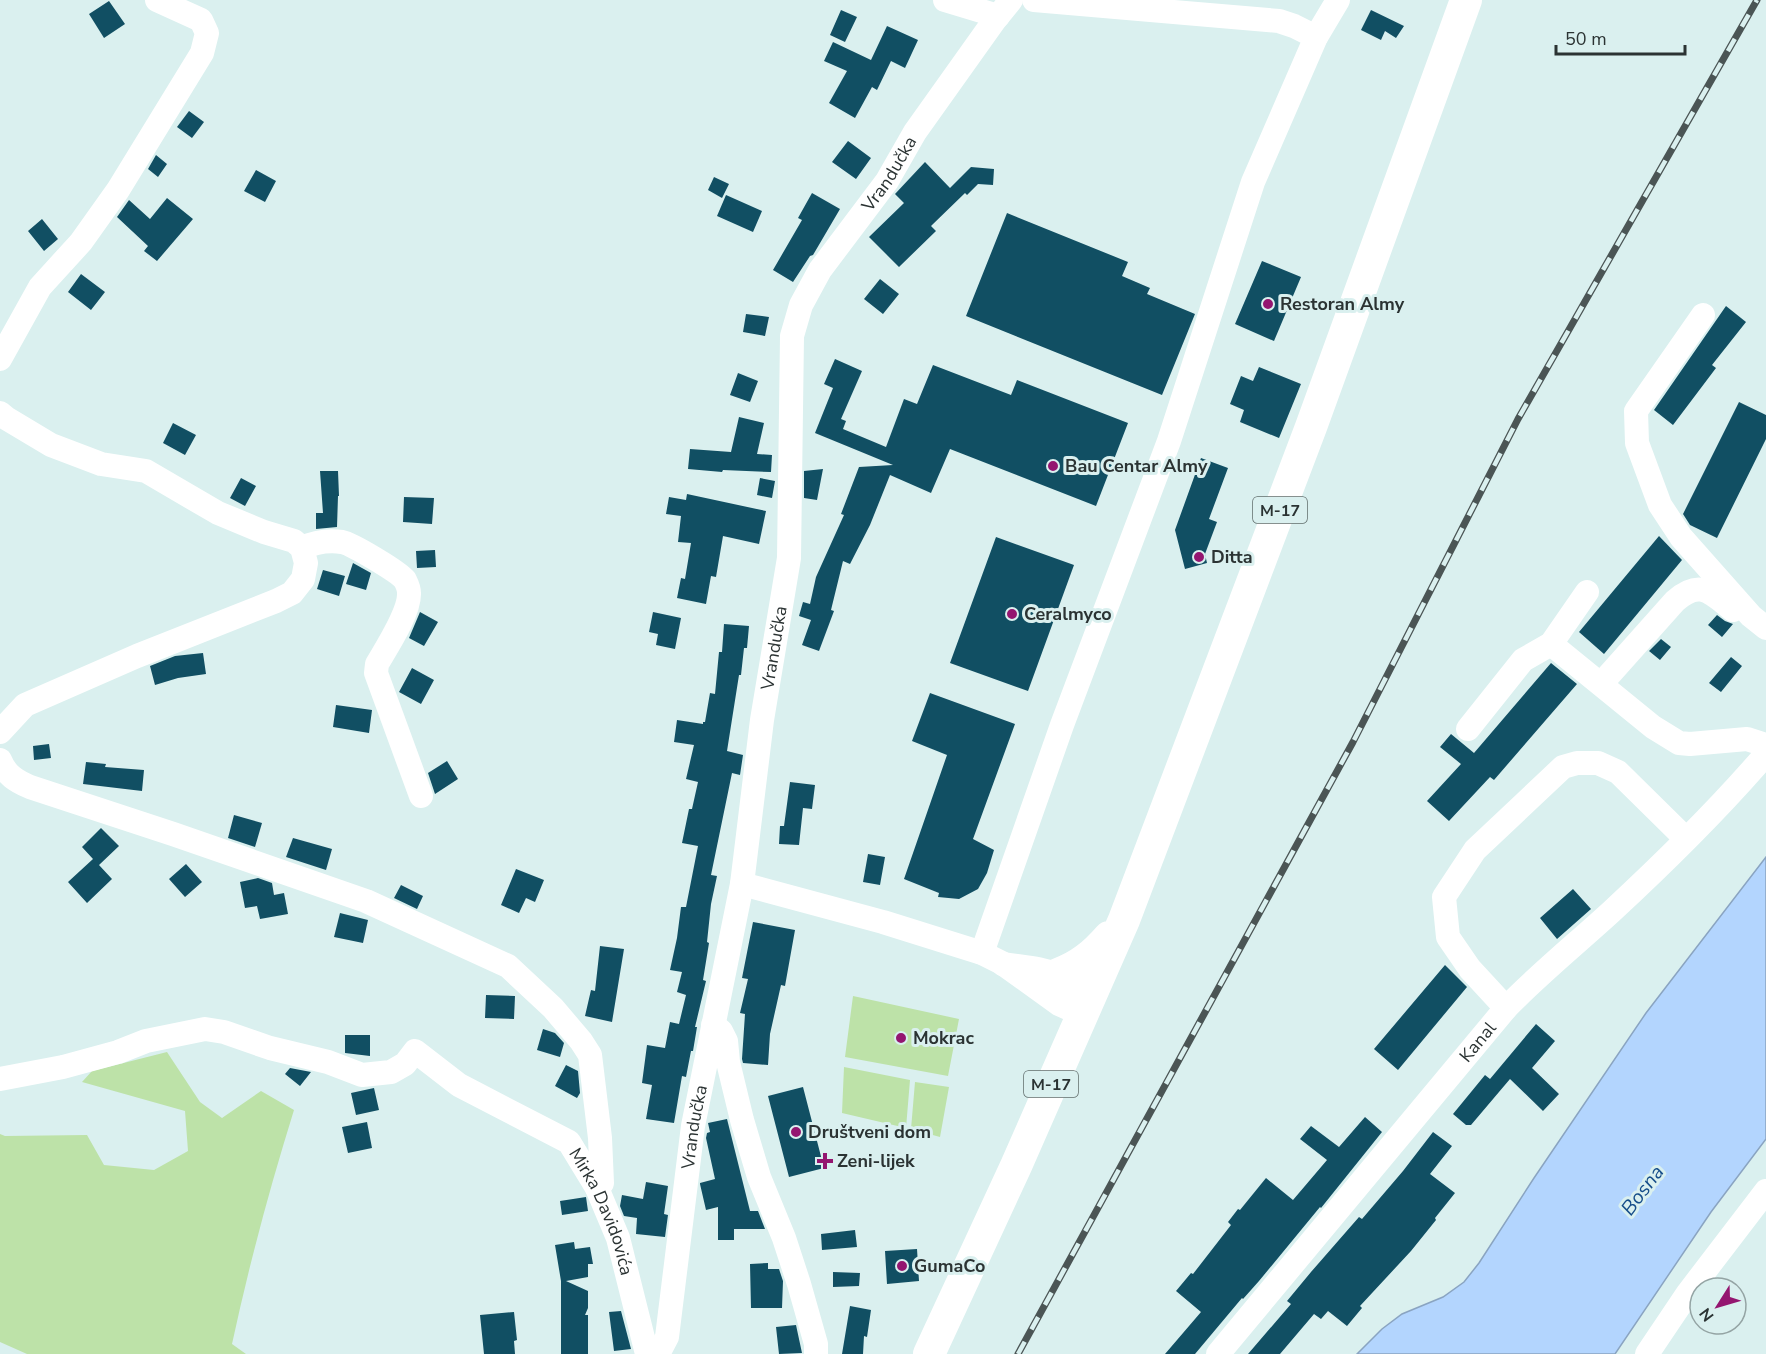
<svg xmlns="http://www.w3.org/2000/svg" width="1766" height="1354" viewBox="0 0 1766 1354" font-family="'Nunito Sans',sans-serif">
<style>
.green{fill:#bde2a8}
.water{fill:#b3d5fe;stroke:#8aa4c1;stroke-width:1.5}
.building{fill:#114f63}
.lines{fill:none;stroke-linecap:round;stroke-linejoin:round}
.minor{stroke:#fff;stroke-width:24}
.major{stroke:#fff;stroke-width:32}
.rail-casing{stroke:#4b5555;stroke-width:7}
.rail{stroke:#daf0ef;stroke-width:4.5;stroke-dasharray:14;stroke-linecap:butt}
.poi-dot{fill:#941670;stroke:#daf0ef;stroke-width:2}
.labels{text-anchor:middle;stroke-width:6;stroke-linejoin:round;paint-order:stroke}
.shield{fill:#daf0ef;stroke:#606c6b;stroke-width:1.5}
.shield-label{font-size:16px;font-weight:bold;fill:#2b3333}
.street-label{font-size:18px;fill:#2b3333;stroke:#daf0ef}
.poi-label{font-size:18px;font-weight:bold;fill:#2b3333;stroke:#daf0ef;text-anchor:start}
.water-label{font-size:20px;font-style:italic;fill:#164e8a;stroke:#daf0ef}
</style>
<rect width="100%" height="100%" fill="#daf0ef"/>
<!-- green -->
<path class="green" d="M853,996l106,23 -11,57 -103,-19z
M167,1052l33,50 22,16 39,-27 33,19c-24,77 -45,155 -62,234l14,10h-219l-27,-12v-208l5,2 82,-1 17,30 50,5 34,-19 -3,-40 -103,-29 10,-11z
M844,1067l66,13 -4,48 -64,-15z
M915,1082l34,5 -9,50 -29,-8z"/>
<!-- water -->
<path class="water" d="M1766,857v282l-55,73 -96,142h-258l25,-25 20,-15 41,-17 21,-15 15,-19 55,-85 112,-165z"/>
<!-- building -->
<path class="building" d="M109,1l16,23 -21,14 -15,-24z
M841,10l16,7 -12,25 -15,-7z
M1371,10l33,16 -8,12 -11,-7 -4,9 -20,-10z
M887,26l31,14 -13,28 -14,-7 -14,29 -5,-3 -17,31 -26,-15 18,-32 -23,-10 9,-19 38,18z
M189,111l15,11 -12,16 -15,-11z
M848,141l23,17 -15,21 -24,-17z
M156,155l11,9 -9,13 -10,-8z
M925,162l25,26 21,-21 23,2 -1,16 -15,-1 -11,11 -2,-2 -34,33 5,5 -37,36 -30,-30 35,-34 -9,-9z
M256,170l20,11 -11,21 -21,-11z
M714,177l15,7 -7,14 -14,-8z
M812,193l28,16 -27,46 -3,1 -17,26 -20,-12 29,-50 -4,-2z
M726,195l36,16 -9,21 -36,-16z
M167,198l26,21 -36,42 -13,-10 4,-5 -31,-29 12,-17 21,19z
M1007,213l121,49 -6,14 28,12 -3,6 48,20 -33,81 -196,-79z
M42,219l16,20 -14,12 -16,-20z
M1262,261l39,16 -27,64 -39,-17z
M81,274l24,18 -14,18 -23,-18z
M880,279l19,15 -16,20 -19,-15z
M1726,306l20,16 -34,43 4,3 -43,57 -19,-15z
M746,314l23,3 -4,19 -22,-4z
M835,359l27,12 -21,48 5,2 -3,8 43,18 18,-48 13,5 16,-39 78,30 6,-15 111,43 -32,83 -146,-57 -19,44 -41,-18 -20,50 -20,39 -7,-3 -12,49 3,1 -15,40 -17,-6 9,-25 -12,-4 4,-14 7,2 6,-27 28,-62 -3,-1 18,-47 34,-2 -78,-32 18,-45 -9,-4z
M1259,367l42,17 -22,54 -39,-16 4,-12 -14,-6 11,-28 12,5z
M738,373l20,8 -8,21 -20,-7z
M1739,402l27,13v24l-49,99 -27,-13 -7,-11z
M739,417l25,6 -7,31 15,1 -1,17 -48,-2 -1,2 -34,-3 2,-20 41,3z
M173,423l23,12 -11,20 -22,-12z
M1201,458l27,10 -19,51 8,3 -12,32 2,9 -22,6 -10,-39z
M823,469l-6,31 -13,-2v-27z
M320,471h18l1,25h-1l-1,31 -21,2v-16h7z
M241,478l15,8 -11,20 -15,-8z
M760,478l15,3 -3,17 -15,-3z
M687,494l79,17 -7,33 -36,-8 -7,41 -5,-1 -5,28 -29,-6 4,-20 4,1 6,-36 -13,-1 3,-26 -15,-2 3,-17 17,3z
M404,497l30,1 -2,26 -29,-2z
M1659,536l23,24 -78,94 -25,-22z
M996,537l78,28 -46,126 -78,-28z
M435,550l1,17 -19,1 -1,-17z
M353,563l18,10 -5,17 -20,-6z
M323,570l22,6 -6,20 -22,-7z
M420,612l18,10 -14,24 -15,-8z
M653,612l28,6 -6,31 -19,-4 2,-11 -9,-2z
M1717,615l8,6 8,3 -11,13 -14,-12z
M724,624l25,2 -2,22h-3l-3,27h-2l-12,76 16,4 -3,20 -8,-2 -21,102 6,1 -6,28 -4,38 2,1 -6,37 3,1 -11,46h2l-4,24h-2l-5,26 -4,-1 -8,47 -28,-4 6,-34 -10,-2 5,-38 18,3 5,-26 9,2 7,-29 -9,-3 5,-20 -12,-2 7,-32 4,-31h5l12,-61 -16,-3 7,-34h3l6,-27 -12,-3 8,-34 -20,-3 3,-22 26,4v-2h2l5,-29 5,1 4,-42h3z
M1661,639l10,8 -11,13 -11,-9z
M203,653l3,21 -28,4 -23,7 -5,-19 25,-10z
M1731,657l11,9 -21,26 -12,-9z
M1551,663l26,21 -83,96 -4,-3 -41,44 -22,-20 34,-37 -21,-17 11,-13 23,19z
M412,668l22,12 -13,24 -22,-12z
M930,693l85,31 -42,115 21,11 -7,23 -9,16 -19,10 -21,-2 1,-4 -35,-14 43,-124 -35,-14z
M336,705l36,5 -3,23 -36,-6z
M49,744l2,14 -17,2 -1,-14z
M447,761l11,18 -23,15 -7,-21z
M86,762l20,2 -1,3 39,3 -2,21 -59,-7z
M790,782l25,3 -3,24 -9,-1 -4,37 -20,-1 1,-18h4z
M234,815l28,8 -7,24 -27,-9z
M101,828l18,18 -20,19 13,14 -25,24 -19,-21 25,-23 -11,-12z
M293,838l39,11 -6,21 -40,-13z
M868,854l17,3 -5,28 -17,-3z
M186,864l16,18 -17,15 -16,-18z
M516,869l28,11 -9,22 -9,-4 -7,15 -18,-8z
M258,878l14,5 2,12 10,-2 4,21 -28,5 -3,-13 -12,2 -5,-26z
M401,885l22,11 -6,13 -23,-11z
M1573,889l18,20 -34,30 -17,-21z
M340,913l28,7 -5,23 -29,-6z
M753,922l42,8 -10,56 -4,-1 -11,49 -2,31 -25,-2 -1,-4 3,-45 -5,-1 8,-34 -6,-1z
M600,946l24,3 -12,73 -27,-6 6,-26 4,1z
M1445,965l22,22 -69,83 -24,-21z
M486,995l29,1 -1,23 -29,-1z
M1536,1024l19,17 -23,27 27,26 -16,17 -33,-32 -39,46h-5l-13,-11 32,-39 5,4z
M543,1029l12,4 9,10 -4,14 -23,-7z
M345,1035h25v21l-25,-3z
M566,1065l12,6 2,22 -3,5 -22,-12z
M290,1068l21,4 -11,14 -15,-12z
M803,1087l21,81 -35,9 -21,-81z
M374,1088l5,22 -23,5 -5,-22z
M1365,1117l17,15 -61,76 -1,-1 -61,74 -16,18 -1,-1 -47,56h-30l36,-42 -25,-21 15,-18 2,1 38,-49 -3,-3 10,-13 2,1 26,-32 27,22 34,-40 -27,-21 11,-13 28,21z
M727,1119l23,92h8l7,18h-31v11h-16v-33l-12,3 -6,-26v-1l15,-4 -9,-41 1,-5 3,-1 -2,-9z
M367,1122l5,26 -24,5 -6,-26z
M1433,1132l19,14 -22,28 25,19 -20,25 1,2 -25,31 -51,55 2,2 -15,18 -19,-15 -7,8 -7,-5 -34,40h-32l43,-50 -4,-3 24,-29 48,-55 3,2 41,-48z
M646,1182l22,4 -4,28 4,1 -3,22 -29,-3 1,-16 -13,-2 -4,-10 2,-11 21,4z
M586,1197l2,14 -26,4 -2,-14z
M855,1230l2,17 -35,3 -1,-16z
M574,1242l1,7 15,-2 3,17h-5v13l-22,4 22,10v17l-3,7h3v39h-27v-73l-6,-36z
M917,1249l2,32 -32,3 -2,-33z
M768,1263v6h11l4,12 -1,27h-31l-1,-44z
M833,1272l27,1 -1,13 -26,1z
M850,1306l21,4 -4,27 -3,-1 -1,18h-21z
M621,1311l10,38 -17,2 -5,-39z
M514,1312l3,28 -3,1 1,13h-31l-4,-39z
M796,1325l6,28 -23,1 -3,-27z"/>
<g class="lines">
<!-- minor -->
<g class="minor">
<path d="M945,0l53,16"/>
<path d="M1034,0l245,21 15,5 22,11"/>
<path d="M1703,315l-67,96 1,32 23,62 21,32 70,79 15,12"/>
<path d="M0,359l40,-72 41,-45 37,-52 84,-137 5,-20 -6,-13 -44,-20"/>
<path d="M0,413l6,5 45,27 50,19 45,7 72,42 46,19 30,9 8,7 4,15 -3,16 -11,14 -16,8 -139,55 -112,49 -25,27"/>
<path d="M302,548c13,-6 25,-8 40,-6 10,2 57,30 63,38 2,4 4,9 4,13 1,19 -22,54 -32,71l-1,9 45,123"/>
<path d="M1551,644l102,83 26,16 11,1 57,-5 19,6"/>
<path d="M1601,684l74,-83c25,-22 35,-9 58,9"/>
<path d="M1468,729l55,-69 28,-16 36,-52"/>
<path d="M0,760c6,15 16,21 30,27l143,47 193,67 142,65 45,42 28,33 9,14 10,83 2,45 -5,5"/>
<path d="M742,884l141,38 99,31 20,10 57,41 22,10"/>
<path d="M982,953l80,-228 107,-284 84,-259 63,-145 22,-37"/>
<path d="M1003,964c40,6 59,3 83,39"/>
<path d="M1506,1008l-36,-39 -22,-32 -4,-40 31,-47 88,-83 14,-4h21l20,9 68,67"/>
<path d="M713,1025l8,6 5,10 2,21 14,58 17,57 25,61 15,46 17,60v10"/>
<path id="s1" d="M0,1079l63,-12 55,-15 28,-11 59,-12 19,3 46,16 58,14 34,13 29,-3 14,-8 10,-13 44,34 110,57 28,46 21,50 29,116"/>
<path id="s2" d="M658,1354l9,-17 26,-211 49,-242 20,-164 27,-162 3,-222 9,-31 19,-35 67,-89 28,-49 79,-111 17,-21"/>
<path id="s3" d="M1218,1354l288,-346c33,-34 70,-64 105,-96 54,-50 107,-102 155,-158"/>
<path d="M1647,1354l41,-61 78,-102"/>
</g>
<!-- major -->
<path class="major" d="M1058,974c22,-8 36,-20 51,-37
M929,1354l87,-188 108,-246 187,-493 155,-427"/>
<!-- rail casing -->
<g class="rail-casing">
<path id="rail" d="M1018,1354l335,-612 165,-323 239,-419"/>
</g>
<!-- rail -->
<use href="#rail" class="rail"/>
</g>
<!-- markers -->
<g class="poi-dot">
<circle cx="1268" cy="304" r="6"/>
<circle cx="1053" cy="466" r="6"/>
<circle cx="1199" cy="557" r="6"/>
<circle cx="1012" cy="614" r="6"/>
<circle cx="901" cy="1038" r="6"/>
<circle cx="796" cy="1132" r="6"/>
<path d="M822 1152h6v6h6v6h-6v6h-6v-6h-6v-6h6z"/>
<circle cx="902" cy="1266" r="6"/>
</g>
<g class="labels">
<!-- shield labels -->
<g class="shield">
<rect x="1253" y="497" width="54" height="26" rx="4.5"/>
<rect x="1024" y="1071" width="54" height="26" rx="4.5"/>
</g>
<g class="shield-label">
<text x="1280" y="516">M-17</text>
<text x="1051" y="1090">M-17</text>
</g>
<!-- street labels -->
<g class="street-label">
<text dy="6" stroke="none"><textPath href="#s2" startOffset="1221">Vrandučka</textPath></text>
<text dy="6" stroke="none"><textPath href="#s2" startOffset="717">Vrandučka</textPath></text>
<text dy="6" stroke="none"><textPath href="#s3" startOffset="406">Kanal</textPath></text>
<text dy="6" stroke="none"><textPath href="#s2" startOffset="231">Vrandučka</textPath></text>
<text dy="6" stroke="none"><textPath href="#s1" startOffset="694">Mirka Davidovića</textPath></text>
</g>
<!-- poi labels -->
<g class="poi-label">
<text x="1280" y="310">Restoran Almy</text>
<text x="1065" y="472">Bau Centar Almy</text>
<text x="1211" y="563">Ditta</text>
<text x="1024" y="620">Ceralmyco</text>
<text x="913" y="1044">Mokrac</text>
<text x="808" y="1138">Društveni dom</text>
<text x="837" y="1167">Zeni-lijek</text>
<text x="914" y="1272">GumaCo</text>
</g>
<!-- water labels -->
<g class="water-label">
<text transform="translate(1642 1190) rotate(-53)" y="7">Bosna</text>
</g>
</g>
<!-- north arrow -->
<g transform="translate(1718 1306) rotate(233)"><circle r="28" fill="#daf0ef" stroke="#94a4a4" stroke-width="1.5"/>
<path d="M0-4.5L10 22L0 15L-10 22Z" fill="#941670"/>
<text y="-9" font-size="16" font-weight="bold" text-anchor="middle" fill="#2b3333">N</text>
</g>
<!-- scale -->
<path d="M1556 45v9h129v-9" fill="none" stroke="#2b3333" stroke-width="3"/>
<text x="1565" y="45" font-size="18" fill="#2b3333" stroke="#daf0ef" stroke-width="4.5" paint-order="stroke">50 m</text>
</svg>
